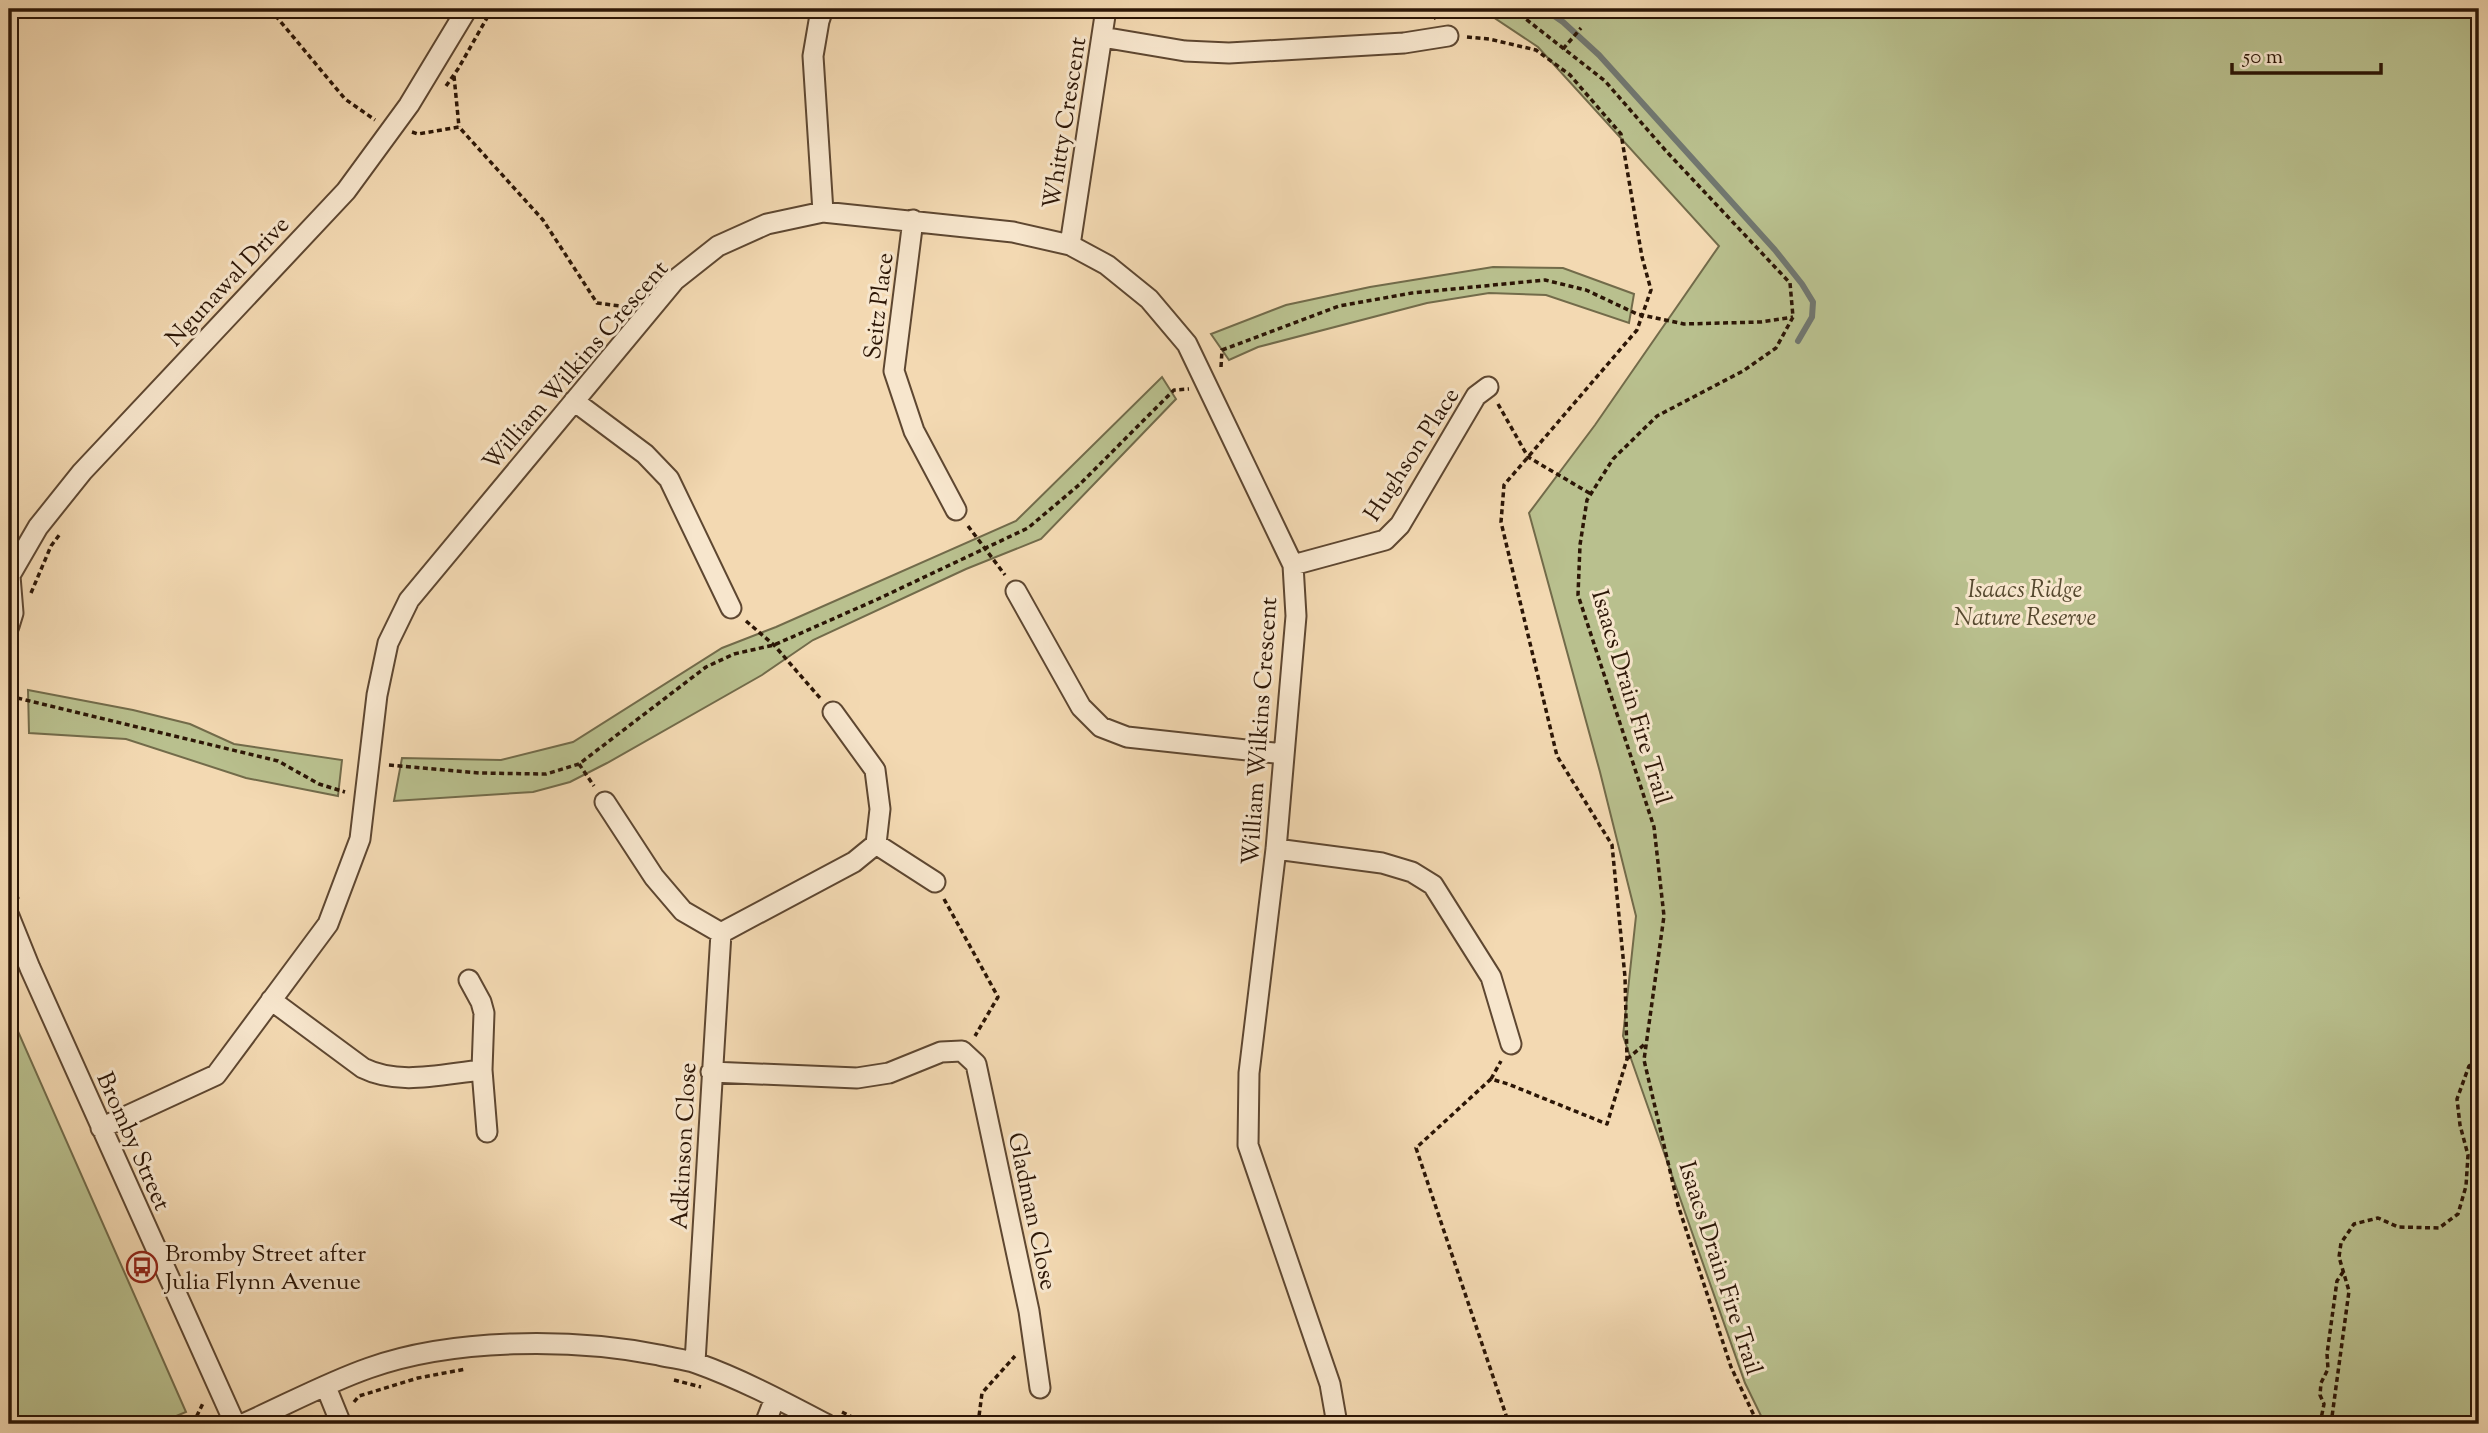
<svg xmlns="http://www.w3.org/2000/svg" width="2488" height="1433" viewBox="0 0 2488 1433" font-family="'Sorts Mill Goudy',serif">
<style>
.green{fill:#b9c08e;stroke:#726b4a;stroke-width:2}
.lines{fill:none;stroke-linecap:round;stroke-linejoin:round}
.stream{stroke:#717770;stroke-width:6}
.minor-casing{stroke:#5e4731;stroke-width:23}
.path{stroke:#2c1606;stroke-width:3.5;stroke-dasharray:5 3.5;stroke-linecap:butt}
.minor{stroke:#f7e6cd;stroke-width:19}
.labels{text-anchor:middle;stroke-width:6;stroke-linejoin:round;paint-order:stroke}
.street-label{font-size:24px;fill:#2c1606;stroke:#f7e6cd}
.park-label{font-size:24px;font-style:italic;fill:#56492f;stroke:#f7e6cd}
.poi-label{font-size:24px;fill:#2c1606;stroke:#f7e6cd;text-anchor:start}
</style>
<rect width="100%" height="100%" fill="#f3d9b2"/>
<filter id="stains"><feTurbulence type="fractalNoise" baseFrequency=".00286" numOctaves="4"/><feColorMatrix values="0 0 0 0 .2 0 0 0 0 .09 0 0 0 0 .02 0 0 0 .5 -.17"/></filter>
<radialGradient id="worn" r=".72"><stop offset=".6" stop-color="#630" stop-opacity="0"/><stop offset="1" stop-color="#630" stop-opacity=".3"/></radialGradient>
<!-- green -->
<path class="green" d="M1481,9h998v1415h-714l-20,-41 -122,-347 13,-120 -36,-144 -71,-259 66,-88 124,-179 -181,-199z
M1493,267l70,1 71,26 -5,29 -83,-28 -57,-2 -62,10 -169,44 -29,13 -18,-26 75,-29 84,-18z
M1162,377l14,22 -135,140 -75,30 -153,71 -51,35 -155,88 -37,19 -37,10 -139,9 8,-43 99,2 72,-18 149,-94 54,-21 240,-106z
M28,690l105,20 57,14 44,20 108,16 -4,36 -92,-18 -120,-39 -97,-6z
M9,1011l177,401 -29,12h-148z"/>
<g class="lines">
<!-- stream -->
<path class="stream" d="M1544,9l19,13 36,33 176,195 27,34 11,18 -1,15 -14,24"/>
<!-- minor casing -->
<g class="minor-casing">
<path id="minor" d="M1102,37l83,14 44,2 175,-10 44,-7
M823,212l-10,-156 6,-35 4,-12
M913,220l-19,151 20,60 42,79
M1070,245l36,-236
M574,401l71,53 24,25 62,129
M1293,565l92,-25 15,-15 76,-129 12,-9
M9,577l29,-50 44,-55 264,-281 63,-86 58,-96
M1016,591l65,116 20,20 26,10 157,17
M9,626l4,-13 -3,-37
M605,802l49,75 29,34 38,22 133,-71 22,-18 4,-35 -5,-39 -42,-58
M876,844l59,38
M1276,849l106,14 30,9 21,13 58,92 20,67
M9,916l21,52 205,456
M469,980l12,22 3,11 -2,57 5,62
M271,1000l92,68c36,18 79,6 119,2
M711,1072l146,6 32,-5 52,-21 21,-1 14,13 53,247 11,77
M101,1128l115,-53 112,-151 32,-85 17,-144 11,-52 21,-43 266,-320 43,-34 49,-22 56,-12 190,20 57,13 37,20 42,34 38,45 106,221 3,51 -20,233 -27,224 -1,72 82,239 7,40
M695,1362l26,-429
M326,1387l15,37
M243,1424c41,-18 83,-41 126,-56 84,-30 204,-30 290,-13 12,3 25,4 37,8 45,16 88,39 130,61
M765,1424l10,-26"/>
</g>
<!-- path -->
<path class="path" d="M270,9l75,90 30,21
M1429,9l7,10
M1513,9l92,72 61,70 124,132 3,34 -17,31 -33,23 -86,45 -44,43 -26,41 -7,45 -2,50 76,232 10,89 -20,144 34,145 53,162 27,57
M1467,37l22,2 47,11 34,25 51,59 21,123 9,33 -14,40 -133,155 -3,37 56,234 55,89 13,132 2,82 -20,65 -99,-40 -17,-5 -75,69 93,276
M1563,49l18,-21
M454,76l5,51
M446,86l12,-17 34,-60
M412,132l6,2 41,-7 84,93 54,83 31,4
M1221,367l1,-17 117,-44 73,-13 133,-13 41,10 51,24 47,10 77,-2 32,-5
M1498,404l30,53 63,37
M968,526l37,49
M31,593l20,-47 9,-12
M746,621l28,24 46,53
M9,669l6,-26
M9,696l269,65 41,23 26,8
M579,764l15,22
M389,765l90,8 67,1 33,-10 127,-97 28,-13 40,-9 104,-46 150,-71 52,-44 94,-94 15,-1
M9,870l9,29
M944,899l54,98 -23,39
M1627,1059l18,-15
M1491,1079l10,-18
M674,1380l27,7
M354,1402l5,-6 59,-18 48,-9
M842,1412l24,12
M303,1419h11l5,5
M193,1424l11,-23
M978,1424l4,-31 33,-37
M2320,1424l4,-20 -4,-9 1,-12 7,-14 -1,-15 10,-73 6,-9
M2331,1424l18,-133 -10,-34 2,-14 13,-19 24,-6 20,9 41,1 19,-14 8,-28 2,-31 -8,-30 -3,-26 12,-33 10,-8"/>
<!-- minor -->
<use href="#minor" class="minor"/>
</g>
<!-- icons -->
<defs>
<g id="bus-ring" transform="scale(1.575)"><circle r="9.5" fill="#f7e6cd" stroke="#8f2418" stroke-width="1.5"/><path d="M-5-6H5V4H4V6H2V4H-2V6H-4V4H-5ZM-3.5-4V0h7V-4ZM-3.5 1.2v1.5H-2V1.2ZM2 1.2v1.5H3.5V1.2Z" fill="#8f2418"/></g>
</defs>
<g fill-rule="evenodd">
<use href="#bus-ring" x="142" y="1267"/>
</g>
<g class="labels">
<!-- street labels -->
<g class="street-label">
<text transform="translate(1064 123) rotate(-81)" y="8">Whitty Crescent</text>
<text transform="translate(227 281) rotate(-47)" y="8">Ngunawal Drive</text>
<text transform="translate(878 306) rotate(-83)" y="8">Seitz Place</text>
<text transform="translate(575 365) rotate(-49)" y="8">William Wilkins Crescent</text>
<text transform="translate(1411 454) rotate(-57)" y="8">Hughson Place</text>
<text transform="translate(1632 697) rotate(73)" y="8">Isaacs Drain Fire Trail</text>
<text transform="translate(1259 731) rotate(-86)" y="8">William Wilkins Crescent</text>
<text transform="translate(134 1141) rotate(66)" y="8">Bromby Street</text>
<text transform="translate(683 1146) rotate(-87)" y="8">Adkinson Close</text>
<text transform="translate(1033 1211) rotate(78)" y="8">Gladman Close</text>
<text transform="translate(1721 1268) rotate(72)" y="8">Isaacs Drain Fire Trail</text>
</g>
<!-- park labels -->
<g class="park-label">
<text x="2025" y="597">Isaacs Ridge<tspan x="2025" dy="28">Nature Reserve</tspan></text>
</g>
<!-- poi labels -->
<g class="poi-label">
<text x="165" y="1261">Bromby Street after<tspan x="165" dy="28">Julia Flynn Avenue</tspan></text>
</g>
</g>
<!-- margin -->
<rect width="2488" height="1433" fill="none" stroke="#f3d9b2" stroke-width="35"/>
<rect x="10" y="10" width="2467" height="1412" fill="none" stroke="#2c1606" stroke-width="3.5"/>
<rect x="18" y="18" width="2453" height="1398" fill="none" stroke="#2c1606" stroke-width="2"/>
<!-- scale -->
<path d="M2232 63v10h149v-10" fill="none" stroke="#2c1606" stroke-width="3.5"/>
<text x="2243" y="63" font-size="21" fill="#2c1606" stroke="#f7e6cd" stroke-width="5" paint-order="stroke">50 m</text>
<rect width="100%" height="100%" filter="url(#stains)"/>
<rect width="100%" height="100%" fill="url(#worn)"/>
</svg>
